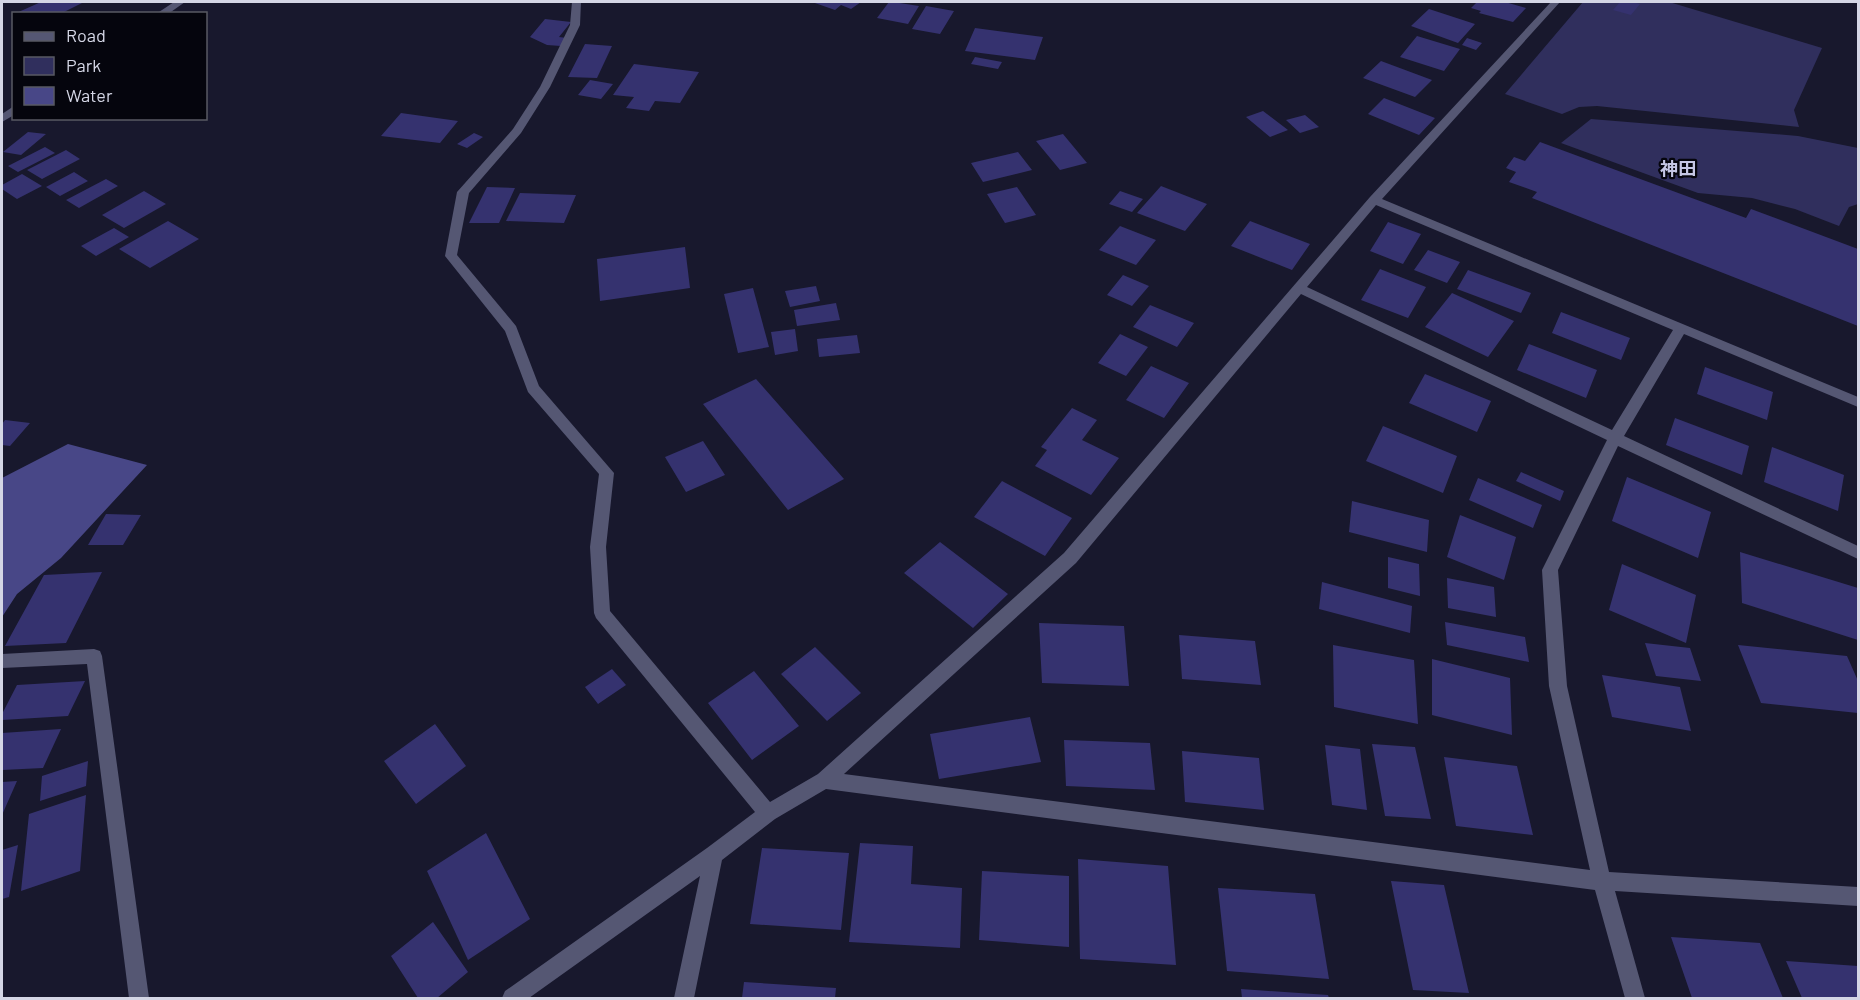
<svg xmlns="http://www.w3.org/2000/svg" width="1860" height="1000" viewBox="0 0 1860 1000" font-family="Barlow,'Noto Sans JP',sans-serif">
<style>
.green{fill:#302f5d}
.water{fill:#484787}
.building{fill:#35326f}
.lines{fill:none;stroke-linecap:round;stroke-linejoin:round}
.street{fill:#555773;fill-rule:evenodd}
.labels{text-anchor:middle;stroke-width:4.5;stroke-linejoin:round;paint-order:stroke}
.far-quarter-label{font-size:18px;font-weight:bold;fill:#c4c6e4;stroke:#05050d}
</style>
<rect width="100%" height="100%" fill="#18182d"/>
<!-- green -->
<path class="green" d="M1583,2h86l153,46 -28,62 5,17 -202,-21 -18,1 -17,7 -57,-20z
M1591,119l207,17 60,12v56l-9,3 -10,19 -44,-17 -43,-11 -54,-5 -137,-50z"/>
<!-- water -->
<path class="water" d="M68,444l79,21 -86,93 -44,36 -15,23v-139z"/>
<!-- building -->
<path class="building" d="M41,2h37l4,1 -22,11h-46z
M812,2h49l-10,7 -10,-4 -6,5z
M889,2h4l26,4 -11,18 -31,-6z
M1477,2h28l21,6 -13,14 -34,-9 2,-2 -10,-3z
M1620,2h13l7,2 -9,11 -18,-5z
M926,6l28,5 -14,23 -28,-5z
M1429,9l46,15 -17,19 -47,-17z
M545,19l26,3 -12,15 8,1 -6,8 -14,-1 -17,-8z
M975,28l68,9 -8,23 -70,-9z
M1417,36l43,13 -16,22 -44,-14z
M1467,38l15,5 -6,7 -14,-5z
M585,44l27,2 -15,32 -29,-1z
M975,57l27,5 -4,7 -27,-5z
M1381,61l51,19 -17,17 -52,-19z
M634,64l65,8 -19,31 -25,-2 -6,10 -23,-3 8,-11 -21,-2z
M590,80l23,4 -12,15 -23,-4z
M1384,98l51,20 -16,17 -51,-21z
M1263,111l25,19 -18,7 -24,-20z
M401,113l57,8 -18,22 -59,-7z
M1305,115l14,12 -19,6 -14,-13z
M28,132l18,2 -25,21 -18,-3z
M474,133l9,4 -16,11 -10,-4z
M1063,134l24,29 -27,7 -24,-29z
M1540,142l206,76 5,-9 107,40v77l-326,-128 5,-6 -28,-10 7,-10 -10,-4 8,-11 11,4z
M45,147l10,6 -37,19 -10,-6z
M66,150l14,9 -38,20 -15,-9z
M1018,152l14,18 -49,12 -12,-19z
M74,172l14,9 -28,15 -14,-9z
M22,174l20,12 -25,13 -15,-10v-4z
M106,179l12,7 -39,22 -13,-8z
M1161,186l46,18 -22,27 -48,-18z
M487,187l28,1 -16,35h-30z
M1017,187l19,28 -31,8 -18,-29z
M144,191l22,13 -42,24 -22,-13z
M1120,191l23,8 -11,13 -23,-8z
M520,193l56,2 -12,28 -58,-2z
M168,221l31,18 -49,29 -31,-19z
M1250,221l60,23 -18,26 -61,-24z
M1388,222l33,12 -18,30 -33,-13z
M1120,226l36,14 -20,25 -37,-15z
M114,228l15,9 -33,19 -15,-10z
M685,247l5,41 -90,13 -3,-42z
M1428,250l32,12 -13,21 -33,-13z
M1380,269l46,18 -18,31 -47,-18z
M1468,270l63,23 -10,20 -64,-24z
M1123,275l26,11 -17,20 -25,-11z
M816,286l4,15 -30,6 -5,-16z
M753,288l16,59 -31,6 -14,-59z
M1452,293l62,28 -26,36 -63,-30z
M836,303l4,17 -43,6 -3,-16z
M1150,305l44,18 -17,24 -44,-20z
M1561,312l69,26 -9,22 -69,-27z
M795,329l3,22 -23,4 -4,-23z
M1120,334l28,13 -22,29 -28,-13z
M857,335l3,18 -41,4 -2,-18z
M1529,344l68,26 -11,28 -69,-28z
M1151,366l38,17 -25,35 -38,-18z
M1705,367l68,25 -6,28 -70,-26z
M1425,374l66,27 -14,31 -68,-29z
M756,379l88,100 -56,31 -85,-106z
M1072,408l25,12 -15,20 37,18 -28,37 -56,-29 12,-16 -6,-3z
M1675,418l74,28 -7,29 -76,-30z
M5,420l25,3 -20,23 -8,-1v-21z
M1383,426l74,30 -14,37 -77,-32z
M703,441l22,34 -39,17 -21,-35z
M1772,447l72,28 -6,36 -74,-29z
M1521,472l43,19 -4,10 -44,-20z
M1627,477l84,35 -13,46 -86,-37z
M1478,478l64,27 -9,23 -64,-28z
M1002,481l70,37 -27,38 -71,-39z
M1352,501l77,19 -2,32 -78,-20z
M106,514l35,1 -18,30h-35z
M1460,515l56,22 -12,43 -57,-23z
M940,542l68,52 -35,34 -69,-55z
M1740,552l118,36v52l-116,-37z
M1388,557l31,7 1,32 -32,-8z
M1622,564l74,31 -10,48 -77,-33z
M102,572l-36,71 -61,3 39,-71z
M1447,578l47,9 2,30 -48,-9z
M1322,582l90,24 -2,27 -91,-24z
M1445,622l80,15 4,25 -82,-17z
M1039,623l85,3 5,60 -87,-3z
M1179,635l76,6 6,44 -79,-6z
M1645,643l45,5 11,33 -45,-5z
M1333,645l81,15 4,64 -84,-17z
M1738,645l109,11 11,25v32l-97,-10z
M815,647l46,46 -34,28 -46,-47z
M1432,659l78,19 2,57 -80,-20z
M612,669l14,16 -28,19 -13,-17z
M754,671l45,55 -47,34 -44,-57z
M1602,675l78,12 11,44 -79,-14z
M85,681l-17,35 -66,4v-6l15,-29z
M1030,717l11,45 -102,17 -9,-45z
M435,724l31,42 -50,38 -32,-43z
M61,729l-18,39 -41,2v-37z
M1064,740l86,3 5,47 -89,-4z
M1372,744l43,3 16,72 -46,-3z
M1325,745l35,4 7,61 -35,-5z
M1182,751l77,7 5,52 -79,-8z
M1444,757l73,9 16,69 -77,-9z
M88,761l-2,25 -46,15 2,-25z
M17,781l-15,34v-33z
M86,795l-6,76 -59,20 8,-77z
M486,833l44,86 -62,41 -41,-89z
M860,843l53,3 -2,38 51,4 -2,60 -111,-6z
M18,845l-9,52 -7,2v-49z
M762,848l87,5 -8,77 -91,-6z
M1078,859l90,7 8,99 -96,-6z
M982,871l87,5v71l-90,-7z
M1391,881l53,4 25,108 -56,-3z
M1218,888l97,6 14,85 -102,-8z
M433,922l35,50 -31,26h-19l-27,-42z
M1671,937l89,6 23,55h-91z
M1786,961l72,5v32h-56z
M744,982l92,6 -1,10h-93z
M1241,989l87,6 1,3h-87z"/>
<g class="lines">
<!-- street -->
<path class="street" d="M174,2h11l-17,12h-12z
M572,2h9l-1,23 -30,62 -29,46 -52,60 -12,62 59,71 23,60 75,87 -8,74 4,64 160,191 48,-28 246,-221 306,-356 181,-195h9l-178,197 476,198v10l-174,-73 -60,102 234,110v13l-240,-113 -60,124 9,116 42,186 249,15v19l-243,-15 30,107h-20l-30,-108 -769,-101 -51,30 -53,41 -28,138h-20l26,-122 -171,122h-27l3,-7 202,-143 48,-36 -159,-194 -2,-5 -4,-66 9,-73 -71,-82 -23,-61 -60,-75 12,-64 56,-63 27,-42 30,-62zM1376,205l297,125 -61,100 -305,-143zM1301,294l306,146 -65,130 7,116 41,184 -746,-96 232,-211z
M14,106v9l-12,7v-8z
M94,649l6,2 2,5 47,342h-20l-42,-334 -85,4v-14z"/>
</g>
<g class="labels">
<!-- far-quarter labels -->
<g class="far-quarter-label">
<text x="1678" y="175">神田</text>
</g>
</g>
<!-- border -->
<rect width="1860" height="1000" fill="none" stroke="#d4d6e5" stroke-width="6"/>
<!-- legend -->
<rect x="12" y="12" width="195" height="108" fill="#05050d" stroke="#585963" stroke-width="1.5"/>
<rect x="24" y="32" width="30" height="9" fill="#555773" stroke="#585963" stroke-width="1.5"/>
<text x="66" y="42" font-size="18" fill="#d4d6e5">Road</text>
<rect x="24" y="57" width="30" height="18" fill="#302f5d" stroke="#585963" stroke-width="1.5"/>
<text x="66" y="72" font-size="18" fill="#d4d6e5">Park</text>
<rect x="24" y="87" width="30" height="18" fill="#484787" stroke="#585963" stroke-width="1.5"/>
<text x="66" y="102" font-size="18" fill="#d4d6e5">Water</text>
</svg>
